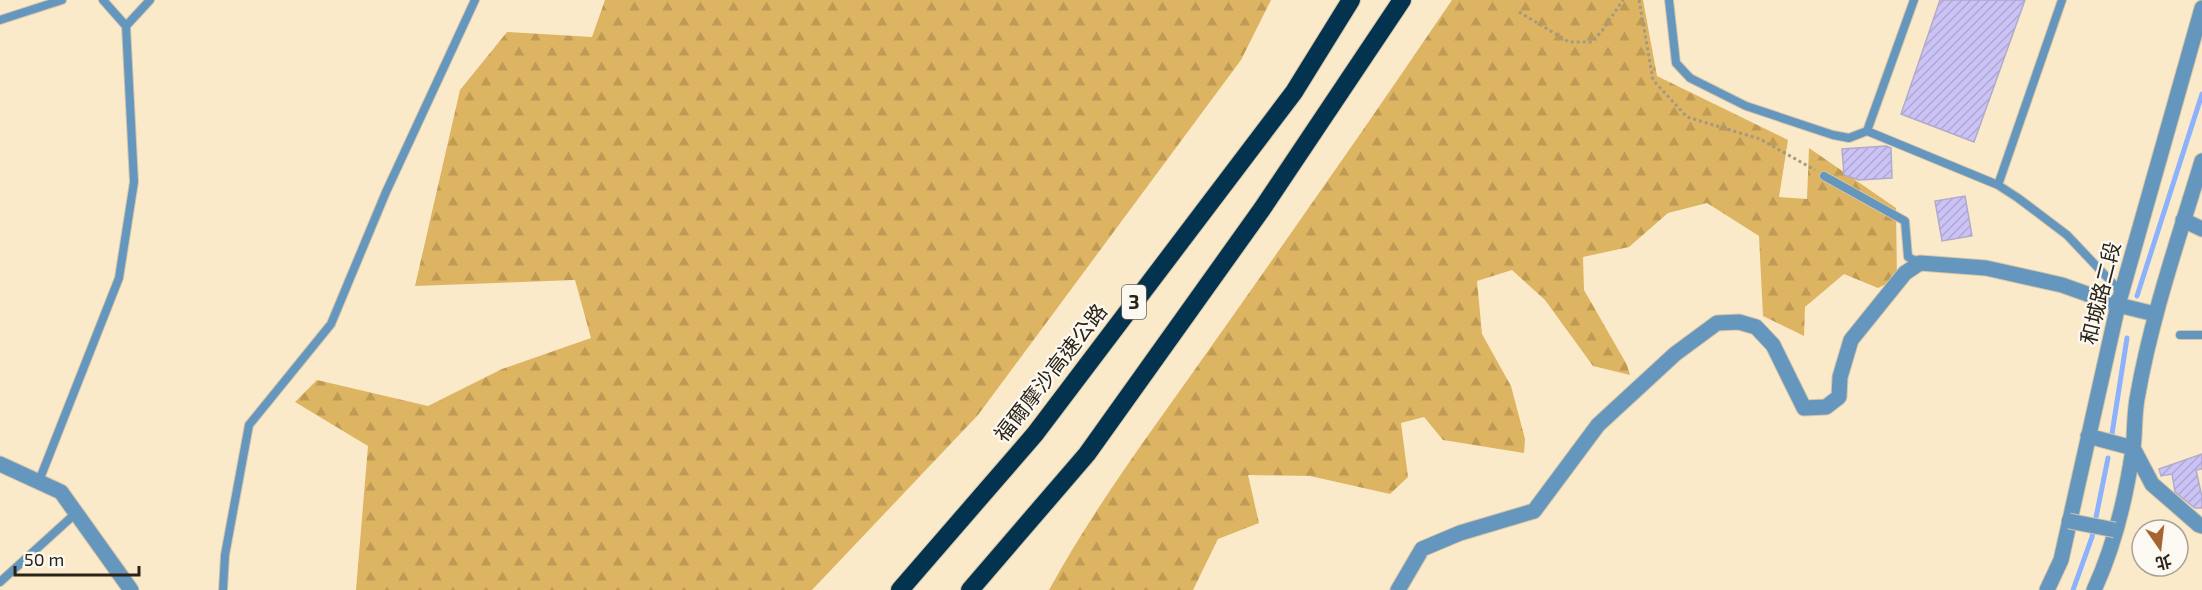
<svg xmlns="http://www.w3.org/2000/svg" width="2202" height="590" viewBox="0 0 2202 590" font-family="'Exo 2','Noto Sans TC',sans-serif">
<style>
.forest{fill:url(#forest-firs)}
.lines{fill:none;stroke-linecap:round;stroke-linejoin:round}
.stream{stroke:#8cb2fd;stroke-width:5}
.building{fill:url(#building-hatch);stroke:#b0abcc;stroke-width:1.5}
.service-casing{stroke:#d5c6a9;stroke-width:10}
.minor-casing{stroke:#d5c6a9;stroke-width:17}
.tertiary-casing{stroke:#d5c6a9;stroke-width:17}
.motorway-casing{stroke:#d5c6a9;stroke-width:20}
.path{stroke:#a69981;stroke-width:3;stroke-dasharray:3 3;stroke-linecap:butt}
.service{stroke:#6597be;stroke-width:8}
.minor{stroke:#6597be;stroke-width:15}
.tertiary{stroke:#6597be;stroke-width:15}
.motorway{stroke:#043350;stroke-width:18}
.minor-bridge-casing{stroke:#d5c6a9;stroke-width:17;stroke-linecap:butt}
.minor-bridge{stroke:#6597be;stroke-width:15}
.labels{text-anchor:middle;stroke-width:4.5;stroke-linejoin:round;paint-order:stroke}
.shield{fill:#fcf9f2;stroke:#696359;stroke-width:1.5}
.shield-label{font-size:20px;font-weight:bold;fill:#2a2317}
.street-label{font-size:21px;fill:#2a2317;stroke:#fcf9f2}
</style>
<defs>
<pattern id="forest-firs" width="22" height="20" patternUnits="userSpaceOnUse" patternTransform="scale(1.5)"><rect width="22" height="20" fill="#ddb462"/><path d="M5 1l3.5 6h-7zM16 11l3.5 6h-7z" fill="#be9a54"/></pattern>
<pattern id="building-hatch" width="6" height="6" patternUnits="userSpaceOnUse" patternTransform="scale(1.5)"><rect width="6" height="6" fill="#cbc3f5"/><path d="M-1 1l2-2M0 6l6-6M5 7l2-2" fill="none" stroke="#aea7d1"/></pattern>
</defs>
<rect width="100%" height="100%" fill="#fbeac9"/>
<!-- forest -->
<path class="forest" d="M605,0h666l-30,60 -263,355 -166,175h-456l12,-144 -73,-44 22,-22 111,26 74,-37 89,-31 -16,-58 -160,6 45,-196 47,-58 85,5z
M1452,0h191l14,76 131,64 -9,57 28,2 2,-51 87,60 1,71 -19,9 -34,-14 -39,33 -1,29 -41,-20 -4,-80 -52,-33 -39,10 -39,34 -46,10 1,33 43,75 3,10 -37,-9 -48,-66 -33,-30 -35,11 5,53 29,52 14,53 -1,14 -81,-13 -19,-23 -23,6 7,54 -18,17 -80,-18 -62,-1 11,48 -41,16 -25,51h-144c46,-84 104,-161 159,-239 82,-116 164,-233 244,-351z"/>
<g class="lines">
<!-- stream -->
<path class="stream" d="M2137,296l65,-202
M2111,440l16,-102
M2073,590l19,-53 16,-79"/>
</g>
<!-- building -->
<path class="building" d="M1940,0h85l-51,142 -73,-28z
M1886,146l5,2 1,30 -33,2 -15,-5 -2,-26z
M1965,196l7,40 -30,5 -7,-40z
M2202,454v15l-6,1 6,27v11h-7l-20,-16 -3,-18 -11,2 -2,-7z"/>
<g class="lines">
<!-- service casing -->
<g class="service-casing">
<path id="service" d="M103,0l23,26
M1669,0l7,63 14,15 56,28 87,29 16,3 18,-7 131,54 20,13 49,37 54,57
M0,20l62,-20
M1867,131l47,-131
M1824,176l81,45 3,36 12,6
M1998,185l64,-185
M2180,335h22
M39,481l80,-203 15,-96 -8,-156 24,-26
M0,582l76,-69
M223,590l2,-35 24,-130 82,-101 55,-132 89,-192"/>
</g>
<!-- minor casing -->
<g class="minor-casing">
<path id="minor" d="M2183,220l19,9
M2088,436l45,12 19,36 47,41 3,1
M1398,590l24,-41 38,-16 74,-22 64,-86 77,-71 42,-31 22,-1 17,5 17,18 31,63 22,-1 13,-10 1,-20 11,-37 54,-67 15,-10 66,5 76,17 56,20 37,9
M2047,590l14,-30 57,-255 84,-297
M2094,590c20,-43 32,-93 39,-141 2,-16 1,-33 4,-50 14,-81 41,-159 65,-238"/>
</g>
<!-- tertiary casing -->
<g class="tertiary-casing">
<path id="tertiary" d="M0,464l61,28 70,98"/>
</g>
<!-- motorway casing -->
<g class="motorway-casing">
<path id="motorway" d="M900,590l135,-156 259,-342 57,-92
M970,590l117,-136 175,-245 140,-209"/>
</g>
<!-- path -->
<path class="path" d="M1639,0l14,80 34,37 73,22 55,31
M1519,12l50,30h23l10,-11 21,-31"/>
<!-- service -->
<use href="#service" class="service"/>
<!-- minor -->
<use href="#minor" class="minor"/>
<!-- tertiary -->
<use href="#tertiary" class="tertiary"/>
<!-- motorway -->
<use href="#motorway" class="motorway"/>
<!-- minor-bridge casing -->
<g class="minor-bridge-casing">
<path id="minor-bridge" d="M2069,521l46,9"/>
</g>
<!-- minor-bridge -->
<use href="#minor-bridge" class="minor-bridge"/>
</g>
<g class="labels">
<!-- shield labels -->
<rect class="shield" x="1122" y="285" width="24" height="34" rx="4.5"/>
<g class="shield-label">
<text x="1134" y="309">3</text>
</g>
<!-- street labels -->
<g class="street-label">
<text transform="translate(2101 293) rotate(-76)" y="7">和城路二段</text>
<text transform="translate(1051 373) rotate(-52)" y="7">福爾摩沙高速公路</text>
</g>
</g>
<!-- north arrow -->
<g transform="translate(2160 548) rotate(166)"><circle r="28" fill="#fcf9f2" stroke="#a8a39a" stroke-width="1.5"/>
<path d="M0-4.5L10 22L0 15L-10 22Z" fill="#a76433"/>
<text y="-9" font-size="16" font-weight="bold" text-anchor="middle" fill="#2a2317">北</text>
</g>
<!-- scale -->
<path d="M15 566v9h124v-9" fill="none" stroke="#2a2317" stroke-width="3"/>
<text x="24" y="566" font-size="18" fill="#2a2317" stroke="#fcf9f2" stroke-width="4.5" paint-order="stroke">50 m</text>
</svg>
